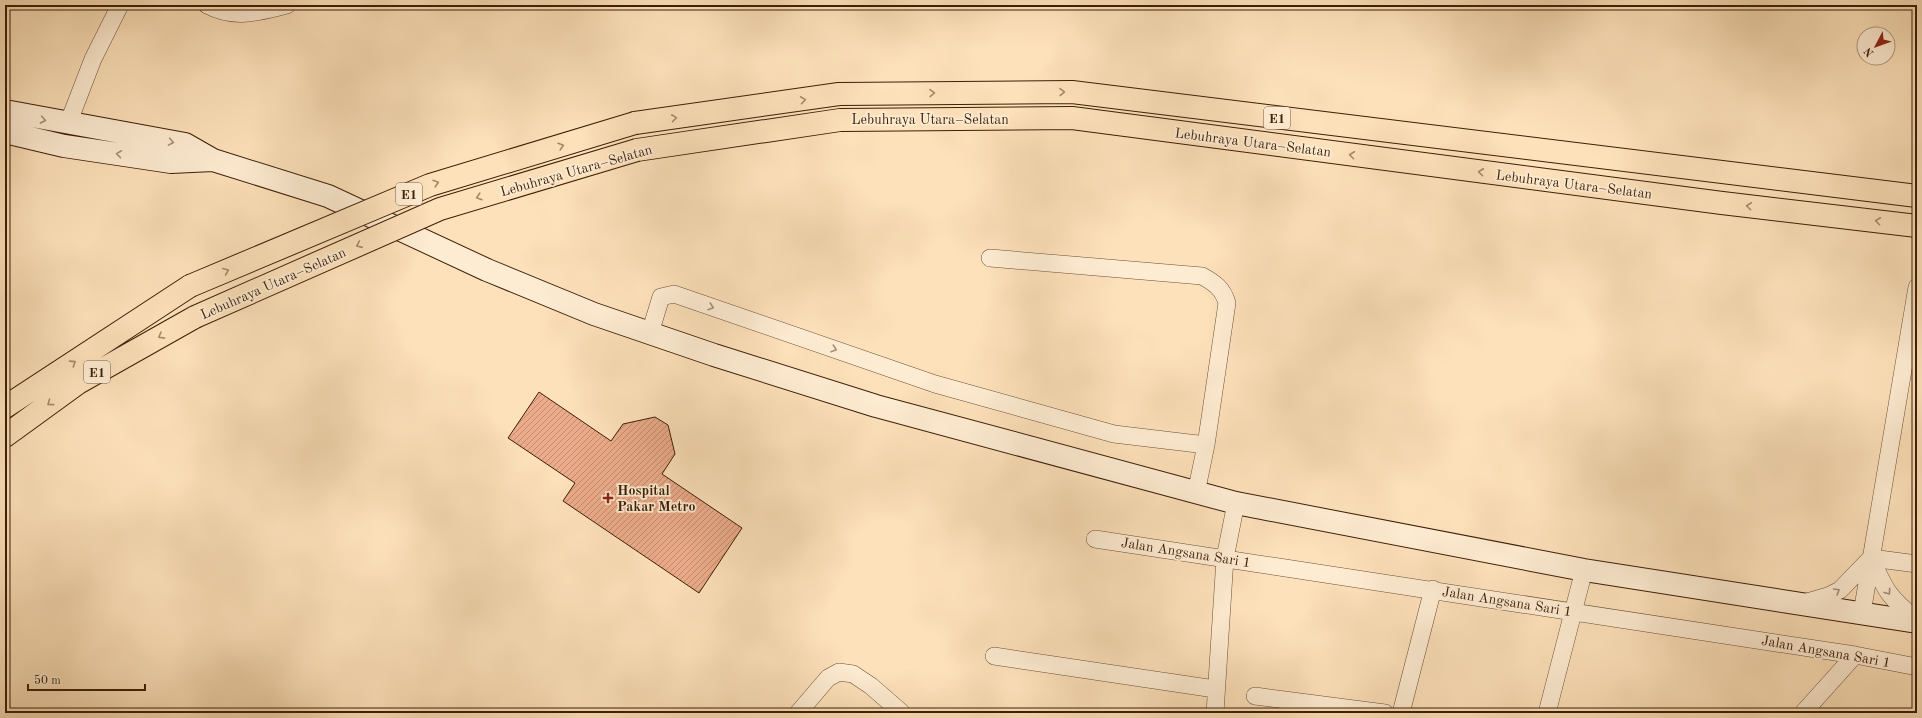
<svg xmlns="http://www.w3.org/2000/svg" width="1922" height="718" viewBox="0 0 1922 718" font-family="'Old Standard TT',serif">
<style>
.building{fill:url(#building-hatch);stroke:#3c1e07}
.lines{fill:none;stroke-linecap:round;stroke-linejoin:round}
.minor-casing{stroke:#6c4f34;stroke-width:18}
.secondary-casing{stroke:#3c1e07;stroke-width:24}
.motorway-casing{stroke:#3c1e07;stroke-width:24}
.minor{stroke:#feecd2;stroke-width:17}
.secondary{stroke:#feecd2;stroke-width:22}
.motorway{stroke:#fde1ba;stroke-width:22}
.motorway-bridge-casing{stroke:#3c1e07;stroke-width:24;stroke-linecap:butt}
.motorway-bridge{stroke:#fde1ba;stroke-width:22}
.oneway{stroke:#a68969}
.oneway2{stroke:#a78f77}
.poi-dot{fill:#8f2418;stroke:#feecd2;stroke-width:1.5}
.labels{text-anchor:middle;stroke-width:3.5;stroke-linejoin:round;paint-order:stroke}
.shield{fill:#feecd2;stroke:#765c44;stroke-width:1}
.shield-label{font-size:13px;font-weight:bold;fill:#3c1e07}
.street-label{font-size:14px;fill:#3c1e07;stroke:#feecd2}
.poi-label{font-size:14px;font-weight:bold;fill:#3c1e07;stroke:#feecd2;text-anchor:start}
</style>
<defs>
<pattern id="building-hatch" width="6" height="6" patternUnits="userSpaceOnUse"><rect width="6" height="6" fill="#ecab8a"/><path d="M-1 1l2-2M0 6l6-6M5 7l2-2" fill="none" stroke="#c08b6f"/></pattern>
</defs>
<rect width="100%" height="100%" fill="#fde1ba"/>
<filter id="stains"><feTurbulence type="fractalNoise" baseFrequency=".005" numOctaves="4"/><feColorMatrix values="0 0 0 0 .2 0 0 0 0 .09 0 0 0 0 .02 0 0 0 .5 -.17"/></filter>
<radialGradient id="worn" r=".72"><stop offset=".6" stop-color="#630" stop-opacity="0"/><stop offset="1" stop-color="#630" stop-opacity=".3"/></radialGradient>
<!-- building -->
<path class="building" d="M539,392l72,49 12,-17 32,-7 13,8 7,29 -13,20 80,54 -43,65 -136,-92 12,-18 -67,-45z"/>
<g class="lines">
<!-- minor casing -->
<g class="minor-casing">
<path id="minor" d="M207,5c29,15 50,7 80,0
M68,124l25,-65 27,-54
M990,258l212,18c13,7 21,13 25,27l-21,142 -10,48
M650,333l11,-36 13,-3 261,90 179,50 92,11
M1095,539l760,116 62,12
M1871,558c14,32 18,40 46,62
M1871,558l46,6
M1804,603l24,-7 12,-6 31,-32
M1862,613l55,-326
M994,656l221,33
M1255,696l130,17
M798,713l30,-35 11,-6 14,2 18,12 31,27
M1215,713l10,-155 11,-55
M1401,713l32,-124
M1547,713l37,-143
M1803,713l52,-58"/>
</g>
<!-- secondary casing -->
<g class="secondary-casing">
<path id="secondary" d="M5,111l180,33 28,16 115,36 159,74 107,44 120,41 162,51 360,97 348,67 333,52
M5,132l59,14 107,16 42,-2"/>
</g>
<!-- motorway casing -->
<g class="motorway-casing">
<path id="motorway" d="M635,123l204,-29 233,-2 845,104
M637,150l203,-30 232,-2 650,85 195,23
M5,407l185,-121
M5,436l73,-53 117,-66"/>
</g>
<!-- minor -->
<use href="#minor" class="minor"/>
<!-- secondary -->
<use href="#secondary" class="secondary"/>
<!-- motorway -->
<use href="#motorway" class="motorway"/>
<!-- motorway-bridge casing -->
<g class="motorway-bridge-casing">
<path id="motorway-bridge" d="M190,286l240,-101 205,-62
M195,317l245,-108 197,-59"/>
</g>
<!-- motorway-bridge -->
<use href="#motorway-bridge" class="motorway-bridge"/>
</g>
<!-- one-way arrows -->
<defs><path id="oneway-chevron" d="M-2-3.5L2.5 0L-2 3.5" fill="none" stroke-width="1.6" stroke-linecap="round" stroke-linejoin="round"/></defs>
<g class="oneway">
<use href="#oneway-chevron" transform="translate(1062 92) rotate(-1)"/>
<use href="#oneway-chevron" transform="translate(932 93) rotate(-1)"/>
<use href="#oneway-chevron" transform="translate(803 100) rotate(-8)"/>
<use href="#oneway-chevron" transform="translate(674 118) rotate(-8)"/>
<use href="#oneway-chevron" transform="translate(561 146) rotate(-17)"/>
<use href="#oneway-chevron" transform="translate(1352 155) rotate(-173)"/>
<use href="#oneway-chevron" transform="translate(1481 172) rotate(-173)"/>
<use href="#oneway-chevron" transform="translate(436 183) rotate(-17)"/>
<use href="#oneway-chevron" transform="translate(479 197) rotate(163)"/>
<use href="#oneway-chevron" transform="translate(1749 206) rotate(-173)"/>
<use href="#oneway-chevron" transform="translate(1878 221) rotate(-173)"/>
<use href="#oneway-chevron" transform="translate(359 245) rotate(156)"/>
<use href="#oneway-chevron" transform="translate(226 271) rotate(-23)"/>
<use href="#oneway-chevron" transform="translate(161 336) rotate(151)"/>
<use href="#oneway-chevron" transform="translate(73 363) rotate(-33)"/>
<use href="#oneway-chevron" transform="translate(50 403) rotate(144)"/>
</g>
<g class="oneway2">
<use href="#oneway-chevron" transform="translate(43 120) rotate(11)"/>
<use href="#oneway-chevron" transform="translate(171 142) rotate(10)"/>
<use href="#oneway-chevron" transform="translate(119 154) rotate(-172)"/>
<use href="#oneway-chevron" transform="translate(711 307) rotate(19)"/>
<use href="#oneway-chevron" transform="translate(834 349) rotate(19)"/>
<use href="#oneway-chevron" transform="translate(1837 591) rotate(-30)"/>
<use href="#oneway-chevron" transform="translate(1888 592) rotate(54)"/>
</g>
<!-- markers -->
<path class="poi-dot" d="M606 492h4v4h4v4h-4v4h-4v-4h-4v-4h4z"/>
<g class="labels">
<!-- shield labels -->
<g class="shield">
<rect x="1264" y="107" width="26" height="22" rx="3"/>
<rect x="396" y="183" width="26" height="22" rx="3"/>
<rect x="84" y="361" width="26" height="22" rx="3"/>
</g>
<g class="shield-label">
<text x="1277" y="123">E1</text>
<text x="409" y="199">E1</text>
<text x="97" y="377">E1</text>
</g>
<!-- street labels -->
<g class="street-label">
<text x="930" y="124">Lebuhraya Utara–Selatan</text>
<text transform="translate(1253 142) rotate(7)" y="5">Lebuhraya Utara–Selatan</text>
<text transform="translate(576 170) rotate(-16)" y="5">Lebuhraya Utara–Selatan</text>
<text transform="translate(1574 184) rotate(7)" y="5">Lebuhraya Utara–Selatan</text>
<text transform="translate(273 283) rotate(-24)" y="5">Lebuhraya Utara–Selatan</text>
<text transform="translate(1186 552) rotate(9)" y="5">Jalan Angsana Sari 1</text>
<text transform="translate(1507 601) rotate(9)" y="5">Jalan Angsana Sari 1</text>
<text transform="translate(1826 651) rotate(10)" y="5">Jalan Angsana Sari 1</text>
</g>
<!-- poi labels -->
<g class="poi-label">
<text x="617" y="495">Hospital<tspan x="617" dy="16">Pakar Metro</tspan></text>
</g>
</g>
<!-- margin -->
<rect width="1922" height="718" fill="none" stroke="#fde1ba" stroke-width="20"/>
<rect x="6" y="6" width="1910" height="706" fill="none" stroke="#3c1e07" stroke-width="2"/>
<rect x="10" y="10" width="1902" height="698" fill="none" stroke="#3c1e07"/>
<!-- north arrow -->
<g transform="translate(1876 46) rotate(229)"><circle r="19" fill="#feecd2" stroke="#b09a81"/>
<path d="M0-3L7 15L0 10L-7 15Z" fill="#8f2418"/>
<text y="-6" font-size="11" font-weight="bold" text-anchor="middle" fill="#3c1e07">N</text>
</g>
<!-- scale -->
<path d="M28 684v6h117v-6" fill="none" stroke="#3c1e07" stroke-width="2"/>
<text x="34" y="684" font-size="12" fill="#3c1e07" stroke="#feecd2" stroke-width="3" paint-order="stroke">50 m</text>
<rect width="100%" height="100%" filter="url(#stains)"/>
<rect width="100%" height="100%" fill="url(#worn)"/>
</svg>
